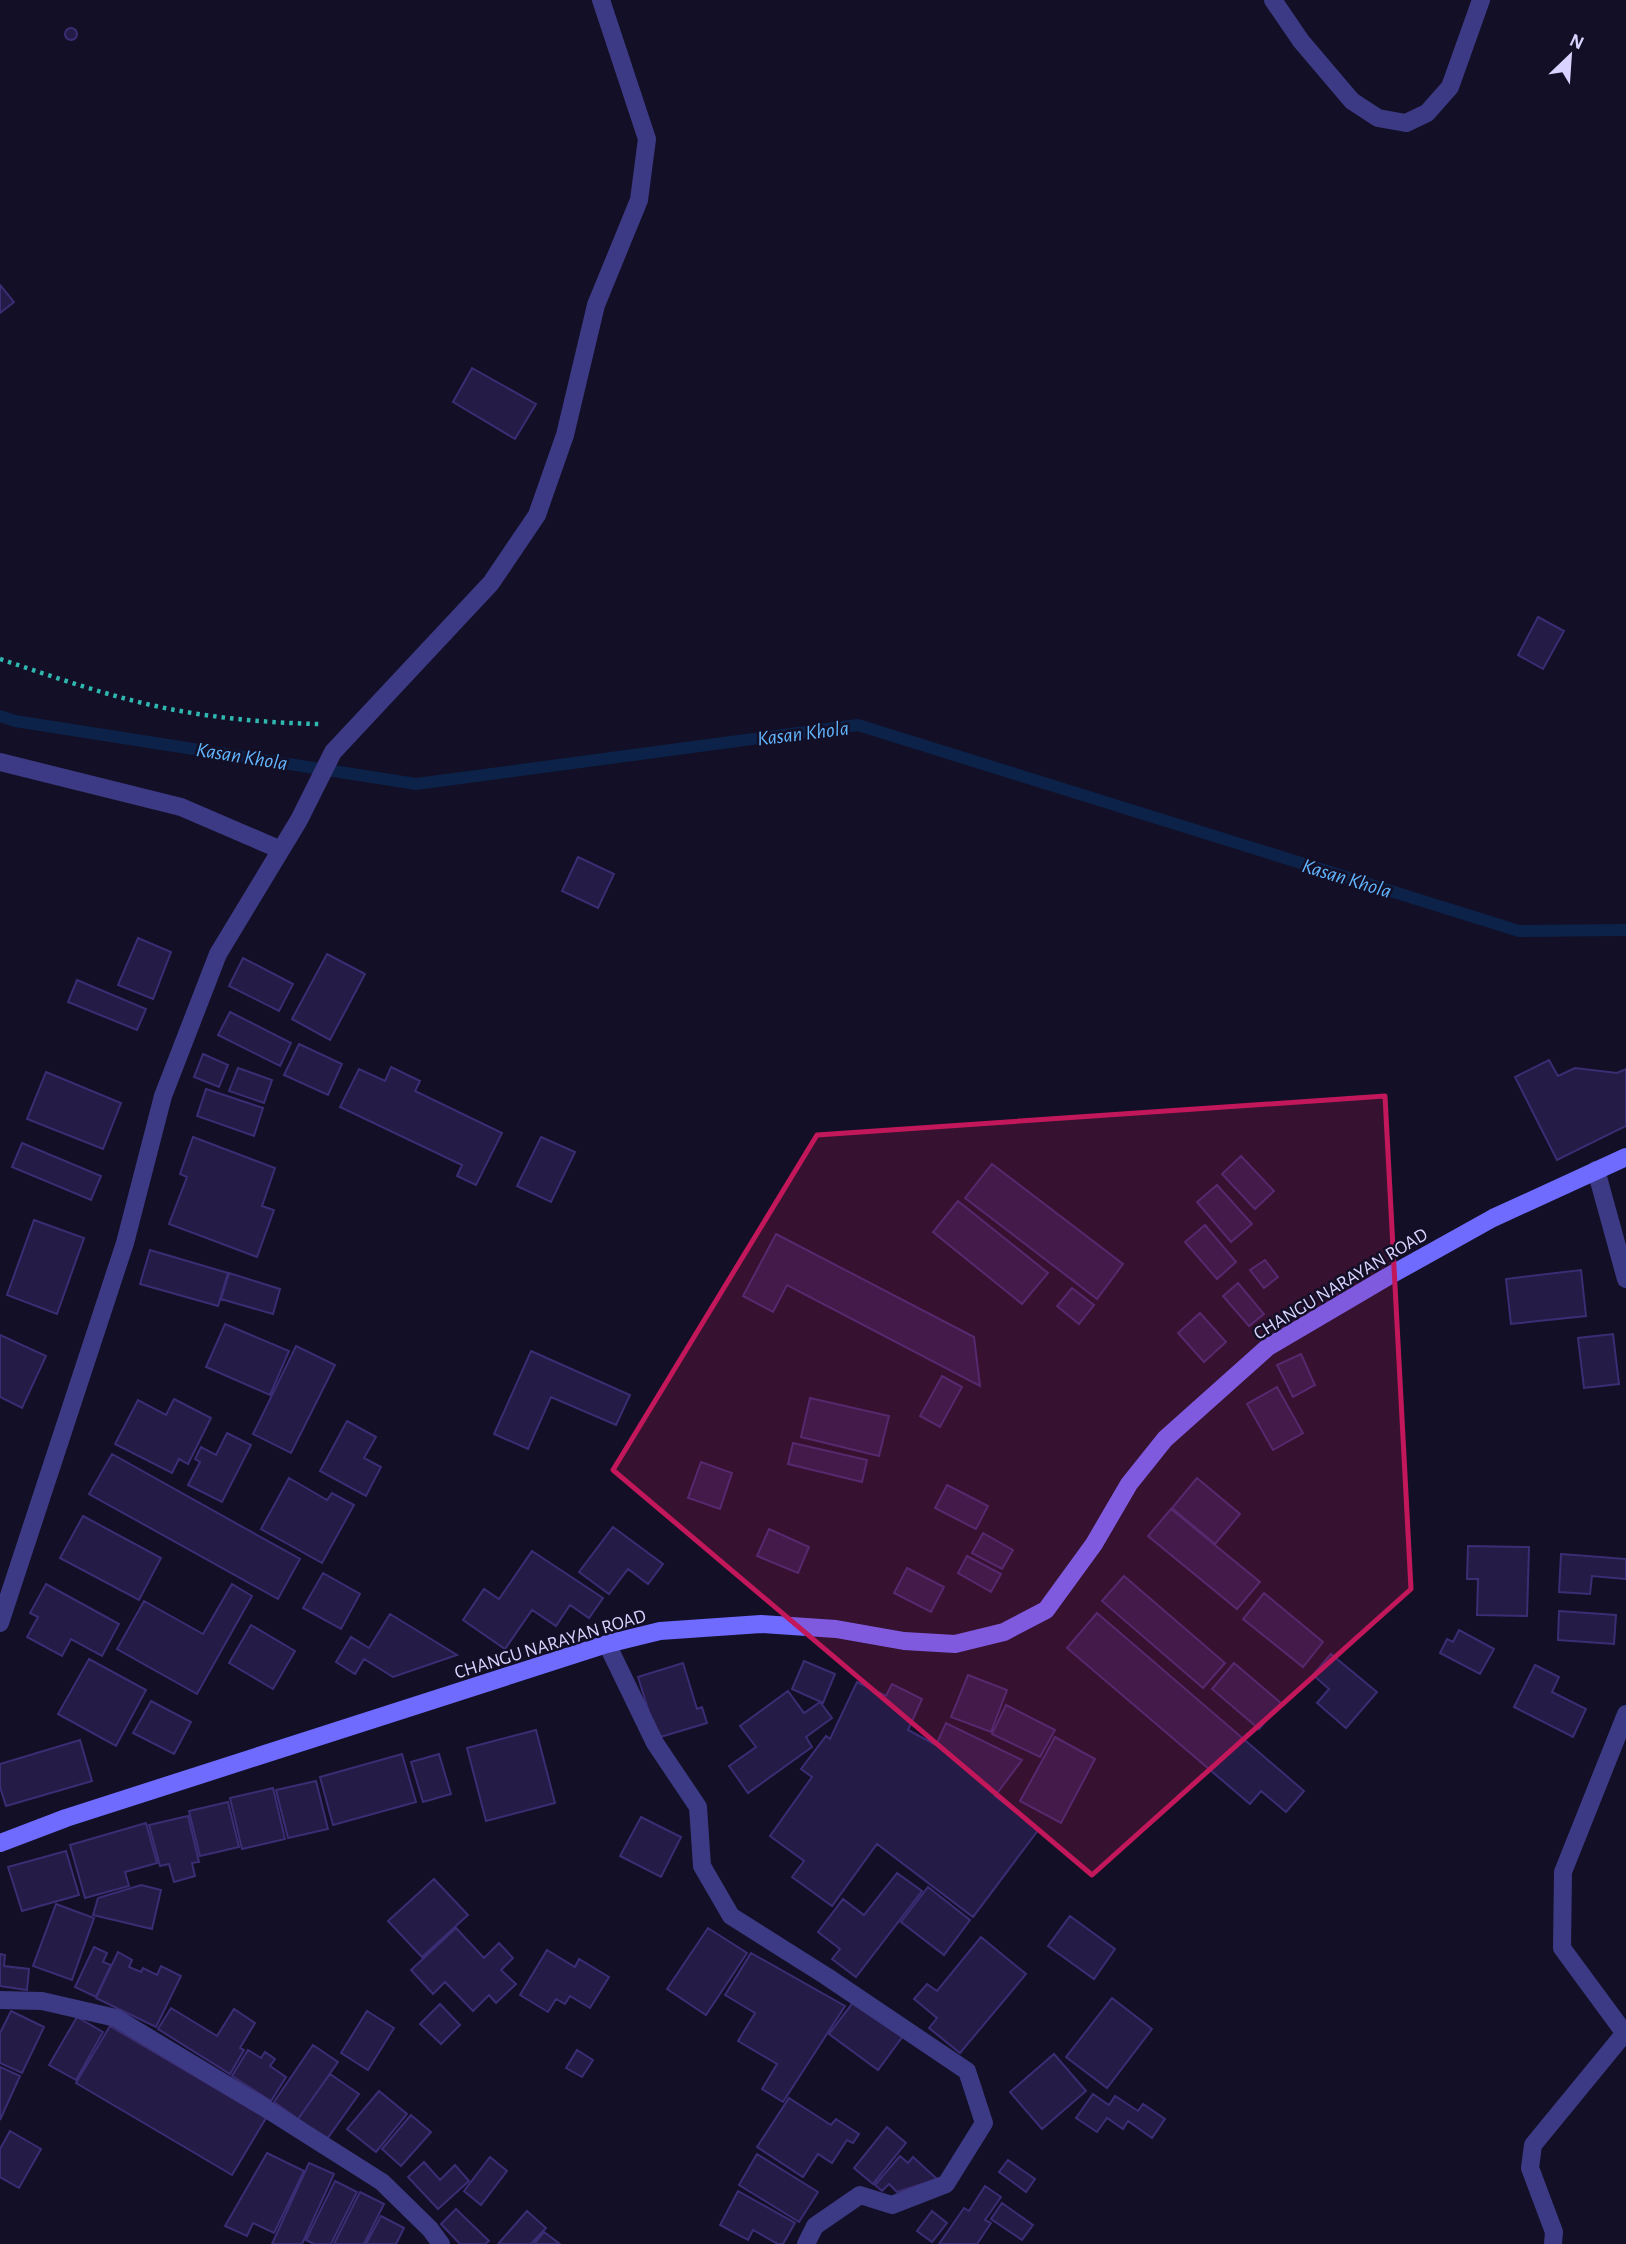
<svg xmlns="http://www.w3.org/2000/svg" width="1626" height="2244" viewBox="0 0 1626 2244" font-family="'Alegreya Sans',sans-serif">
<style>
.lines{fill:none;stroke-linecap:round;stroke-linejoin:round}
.stream{stroke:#0c2248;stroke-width:12}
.building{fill:#241b47;stroke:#3b2d73;stroke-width:2}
.path{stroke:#2fb8b0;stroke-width:4.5;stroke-dasharray:3.5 5;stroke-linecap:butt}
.lane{stroke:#3d3a85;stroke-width:18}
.street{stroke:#3d3a85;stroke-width:18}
.secondary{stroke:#6f6bff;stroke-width:18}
.marked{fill:#c2185b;fill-opacity:0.2;stroke:#c2185b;stroke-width:5;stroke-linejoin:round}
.labels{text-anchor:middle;stroke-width:5;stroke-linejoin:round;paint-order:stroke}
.street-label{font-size:19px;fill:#d9d4ff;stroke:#130f26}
.water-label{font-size:21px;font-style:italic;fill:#62b6ff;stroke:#130f26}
</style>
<rect width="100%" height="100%" fill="#130f26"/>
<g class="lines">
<!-- stream -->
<path class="stream" d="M0,716l15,5 401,63 442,-59 661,206 107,-1"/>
</g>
<!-- building -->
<path class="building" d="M65 34a6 6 0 1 1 12 0a6 6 0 1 1-12 0Z
M0,285l14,17 -14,11z
M472,368l64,36 -21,35 -62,-37z
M1538,617l26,14 -21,38 -25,-14z
M578,857l36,17 -16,34 -36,-17z
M138,938l33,14 -18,47 -35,-14z
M327,954l38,20 -35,66 -38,-21z
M243,958l50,26 -14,27 -50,-25z
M77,980l69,29 -9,21 -69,-28z
M230,1012l61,31 -11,23 -62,-31z
M299,1044l43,20 -14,31 -44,-20z
M203,1054l25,11 -9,22 -25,-10z
M1549,1060l9,16 17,-8 42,5 9,-4v57l-69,34 -42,-83z
M391,1067l29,14 -5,10 87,42 -26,52 -19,-9 5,-11 -122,-58 19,-38 26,12z
M238,1068l34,12 -8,23 -35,-12z
M46,1072l75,31 -18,46 -76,-30z
M206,1089l57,19 -9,28 -57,-20z
M193,1137l82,31 -13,38 12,4 -17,47 -88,-33 18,-47 -7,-3z
M541,1137l34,15 -24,50 -34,-16z
M22,1143l79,33 -10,24 -79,-33z
M1241,1156l33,35 -19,18 -33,-35z
M992,1164l131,100 -26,35 -132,-101z
M1217,1185l35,39 -21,18 -34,-40z
M958,1201l90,72 -26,31 -89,-72z
M34,1220l50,18 -27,76 -50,-19z
M1205,1225l31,37 -19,17 -32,-37z
M776,1234l198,103 6,49 -193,-101 -14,27 -30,-16z
M150,1250l78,23 -10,33 -78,-22z
M1265,1260l13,17 -14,11 -14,-18z
M1581,1270l5,46 -75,8 -5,-45z
M229,1273l51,16 -7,25 -52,-15z
M1238,1283l26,31 -15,12 -26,-30z
M1072,1288l22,17 -15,19 -22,-18z
M1200,1313l26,29 -22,20 -26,-29z
M225,1324l64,27 -19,44 -64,-28z
M1613,1334l6,50 -35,4 -6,-50z
M0,1335l46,21 -24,52 -22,-11z
M296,1346l39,19 -44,88 -38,-19z
M531,1351l99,44 -14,30 -65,-28 -23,52 -34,-15z
M1301,1354l14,31 -22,12 -16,-32z
M942,1376l20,11 -22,40 -20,-11z
M1277,1387l26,46 -30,17 -26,-46z
M810,1398l79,18 -10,40 -78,-19z
M174,1399l37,19 -23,46 -9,-5 -7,14 -57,-29 23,-44 28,15z
M347,1421l29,16 -12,21 17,9 -15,29 -46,-25z
M227,1433l24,12 -29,57 -34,-17 12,-23 -5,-3 6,-12 15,8z
M793,1443l74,17 -5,22 -74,-18z
M112,1454l188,105 -22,40 -189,-105z
M701,1462l31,11 -12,36 -32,-11z
M289,1478l38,22 5,-7 22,12 -32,58 -61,-34z
M1197,1478l43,36 -25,30 -43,-36z
M947,1485l41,21 -12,23 -41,-21z
M1171,1509l89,73 -23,27 -89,-73z
M83,1516l78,42 -22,42 -79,-42z
M613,1527l50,37 -15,20 -20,-15 -19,25 -30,-22z
M769,1529l40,18 -11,26 -41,-17z
M983,1533l30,17 -11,19 -30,-16z
M1468,1546l61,1 -2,69 -50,-1 1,-36h-11z
M532,1551l71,47 -14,20 -19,-13 -14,21 -24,-16 -27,39 -42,-29 21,-31 15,10z
M1561,1554l65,5v20l-34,-3 -2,18 -31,-2z
M967,1556l34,18 -10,18 -33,-19z
M907,1568l37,19 -13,25 -37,-19z
M323,1573l37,21 -19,35 -38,-21z
M1124,1576l101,87 -22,25 -101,-87z
M46,1584l73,40 -17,32 -31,-17 -9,17 -35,-19 11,-20 -8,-4z
M232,1584l20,12 -55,98 -80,-45 27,-48 59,33z
M1264,1593l59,49 -20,25 -60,-48z
M1559,1611l57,4 -2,29 -56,-4z
M1097,1613l207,178 -18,21 -25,-21 -11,13 -183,-156z
M390,1614l67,41 -64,22 -29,-18 -9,15 -19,-12 15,-25 18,11z
M251,1625l44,26 -22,38 -44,-26z
M1459,1630l35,19 -14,25 -40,-21 7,-14 6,3z
M1331,1654l46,38 -31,36 -29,-25 12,-14 -16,-14z
M89,1659l57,31 -30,56 -58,-32z
M804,1661l31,13 -12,29 -31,-14z
M683,1663l14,46 5,-2 5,16 -50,15 -19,-61z
M1234,1663l47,40 -22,26 -47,-40z
M1535,1665l24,12 -7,15 34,17 -13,28 -59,-30z
M968,1675l39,15 -16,42 -40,-15z
M857,1682l29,14 6,-12 30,15 -14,31 28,15 10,-22 76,37 -27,36 44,33 -66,88 -96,-73 -45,62 -40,-29 12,-16 -34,-25 42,-59 -11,-8 25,-33 4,3z
M788,1691l16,22 16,-11 12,16 -26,19 6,10 -64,46 -19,-27 27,-19 -16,-21z
M151,1701l40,21 -17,32 -41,-21z
M1006,1705l49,25 -15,27 -48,-23z
M536,1730l19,73 -69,18 -19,-73z
M1055,1737l40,22 -34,64 -41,-22z
M80,1740l12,41 -86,25 -6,-19v-23z
M402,1754l14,48 -83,23 -13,-48z
M439,1754l12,40 -28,8 -12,-40z
M316,1781l12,48 -40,9 -12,-48z
M273,1788l12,51 -43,10 -12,-51z
M228,1802l11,45 -39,9 -11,-45z
M188,1816l11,46 -7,1 3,13 -21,6 -5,-18 -9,2 -11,-41z
M641,1817l40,20 -20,40 -41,-21z
M146,1823l11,40 -32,9 4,14 -44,12 -15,-53z
M66,1851l13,44 -57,16 -14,-44z
M897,1873l25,18 -66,86 -24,-18 8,-10 -22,-17 25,-33 21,16z
M434,1879l34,36 -46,42 -34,-36z
M141,1885l20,5 -9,39 -59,-14 5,-17z
M928,1887l42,33 -26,35 -43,-33z
M56,1904l38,14 -22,62 -39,-14z
M1070,1916l45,33 -21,30 -46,-33z
M456,1928l28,30 15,-15 14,15 -12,12 15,14 -20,19 -7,-8 -16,16 -28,-29 -12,12 -22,-24z
M708,1928l39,25 -41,62 -39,-26z
M981,1937l45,37 -66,79 -31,-25 8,-10 -23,-19 13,-15 10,7z
M94,1947l13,6 -4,9 8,3 -15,32 -21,-10z
M547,1950l28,17 4,-8 30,18 -19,31 -20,-12 -5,8 -9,-5 -8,13 -28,-17z
M118,1952l14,8 -3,7 12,5 2,-4 14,7 4,-9 20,10 -25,51 -60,-29z
M751,1953l94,53 -62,96 -21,-13 15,-25 -39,-23 17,-28 -30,-18z
M0,1954l5,1 -1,11 25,3 -2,21 -27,-4z
M1112,1998l40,31 -45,59 -41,-31z
M855,2000l48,36 -25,34 -49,-36z
M440,2004l20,21 -19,19 -21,-20z
M171,2008l46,28 17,-27 21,14 -15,25 4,2 -14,24 -72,-45z
M11,2011l33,16 -22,46 -22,-10v-30z
M367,2011l27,17 -26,42 -27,-17z
M77,2017l26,15 -27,48 -27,-15z
M110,2026l156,92 -34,57 -156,-92z
M313,2045l25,17 -40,57 -24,-17z
M248,2050l13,8 4,-6 10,7 -5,7 16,11 -15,24 -39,-25z
M577,2050l16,10 -11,17 -16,-9z
M1054,2054l32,37 -44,38 -32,-37z
M0,2067l20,9 -20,44z
M330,2074l29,20 -32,45 -29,-20z
M379,2091l28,23 -31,38 -29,-23z
M1093,2094l16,11 6,-9 23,15 5,-7 22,15 -13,19 -24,-17 -5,8 -16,-11 -10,14 -21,-14z
M789,2098l42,27 5,-6 23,15 -6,9 -6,-3 -15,23 -14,-9 -15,23 -46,-30z
M411,2115l20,17 -30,34 -19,-17z
M887,2127l19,16 -33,41 -19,-16z
M10,2131l31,18 -22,39 -19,-11v-28z
M267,2153l37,18 -30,62 -21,-10 -6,13 -22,-10z
M757,2154l61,38 -19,30 -60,-37z
M900,2156l8,7 5,-6 24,22 -40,13 -8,-8 -7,7 -7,-6z
M490,2157l17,14 -26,34 -17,-14z
M1008,2160l27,19 -9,13 -27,-20z
M424,2162l16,18 15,-15 14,16 -31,28 -30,-32z
M309,2163l25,11 -32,70h-30z
M335,2181l22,11 -26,52h-17l-8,-4z
M985,2186l16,11 -16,23 6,3 -14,21h-38l25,-36 5,3z
M738,2191l57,32 -12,21h-5l-25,-14 -5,10 -28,-15z
M360,2192l24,12 -20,40h-30z
M1002,2203l31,22 -11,15 -31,-21z
M456,2209l33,32 -4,3h-25l-19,-20z
M527,2211l19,17 -15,16h-33z
M932,2211l15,12 -15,19 -15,-11z
M381,2216l23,12 -8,16h-30z
M544,2232l16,12h-26z"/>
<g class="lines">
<!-- path -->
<path class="path" d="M0,659c57,19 116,40 175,51 48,9 97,13 145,14"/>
<!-- lane -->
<path class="lane" d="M1273,0l28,41 51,60 26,17 28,5 21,-10 23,-26 31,-87"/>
<!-- street -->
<path class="street" d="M0,762l181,45 100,43
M1596,1170l30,109
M0,1623l125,-380 38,-147 55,-142 81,-134 34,-68 158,-169 46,-68 28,-80 31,-130 43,-105 8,-61 -46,-139
M607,1644l48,99 43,64 4,59 29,50 95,60 141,95 17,52 -38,61 -54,21 -32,-10 -45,31 -9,18
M1626,1714l-63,158 -1,76 64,87
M0,2000l42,1 74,17 146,88 120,76 48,47 11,15
M1553,2244l1,-12 -24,-64 3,-23 91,-111"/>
<!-- secondary -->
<path class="secondary" d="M0,1843l66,-25 541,-174 53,-13 101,-7 75,5 68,12 51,3 49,-12 42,-22 48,-66 35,-60 36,-45 103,-92 119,-70 106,-59 133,-61"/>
</g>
<!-- marked area -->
<path class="marked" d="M1385,1096l26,493 -319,286 -479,-405 204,-335z"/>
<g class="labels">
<!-- street labels -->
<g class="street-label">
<text transform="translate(1340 1283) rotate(-31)" y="7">CHANGU NARAYAN ROAD</text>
<text transform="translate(550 1643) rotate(-17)" y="7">CHANGU NARAYAN ROAD</text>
</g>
<!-- water labels -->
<g class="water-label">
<text transform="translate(803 733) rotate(-7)" y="7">Kasan Khola</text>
<text transform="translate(242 756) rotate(9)" y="7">Kasan Khola</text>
<text transform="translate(1347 878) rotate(17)" y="7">Kasan Khola</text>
</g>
</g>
<!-- north arrow -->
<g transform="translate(1570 56) rotate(25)" stroke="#130f26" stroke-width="5" paint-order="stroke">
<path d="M0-5L12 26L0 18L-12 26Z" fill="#d9d4ff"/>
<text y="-10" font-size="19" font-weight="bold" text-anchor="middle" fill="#d9d4ff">N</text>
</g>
</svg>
